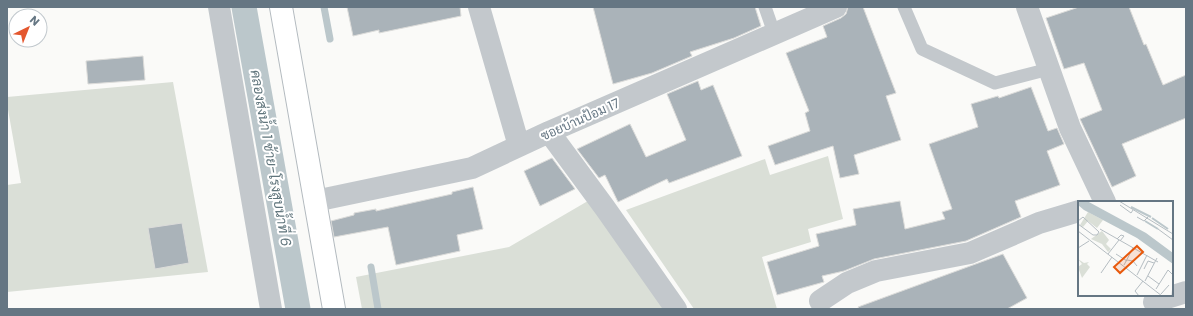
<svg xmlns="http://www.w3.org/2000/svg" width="1193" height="316" viewBox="0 0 1193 316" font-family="Poppins,Sarabun,sans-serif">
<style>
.green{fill:#dadfd7}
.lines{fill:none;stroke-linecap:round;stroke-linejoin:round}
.stream{stroke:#bbc7cb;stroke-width:7}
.canal{stroke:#bbc7cb;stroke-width:25}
.building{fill:#aab3b9;stroke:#dcdcda}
.secondary-casing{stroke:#b3babf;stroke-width:24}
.service{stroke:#c3c8cc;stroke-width:13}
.minor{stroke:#c3c8cc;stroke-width:22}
.secondary{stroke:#fff;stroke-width:22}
.labels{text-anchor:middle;stroke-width:4;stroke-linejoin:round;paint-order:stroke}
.street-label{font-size:13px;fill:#657683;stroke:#fff}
.water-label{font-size:14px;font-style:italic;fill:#60757c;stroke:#fff}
.inset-river{fill:none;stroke:#bbc7cb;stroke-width:2}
.inset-road{fill:none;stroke:#b5bdc2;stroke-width:1}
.view{fill:#e8590c;fill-opacity:0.15;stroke:#e8590c;stroke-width:2}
.inset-edge{fill:none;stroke:#657683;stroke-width:2}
</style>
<rect width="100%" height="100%" fill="#fafaf8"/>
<!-- green -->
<path class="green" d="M173,82l35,190 -201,20v-107l14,-2 -14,-79v-7z
M828,156l15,63 -35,10 3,13 -49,15 15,52h-83l-68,-99 139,-51 5,16z
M593,198l77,111h-308l-6,-32 153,-30z"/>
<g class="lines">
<!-- stream -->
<path class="stream" d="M324,7l6,32
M371,267l7,42"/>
<!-- canal -->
<path class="canal" d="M244,7l54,302"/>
</g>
<!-- building -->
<path class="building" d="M347,7h113l1,9 -82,17v-3l-26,6z
M593,7h162l6,19 -27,12 -44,14 2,4 -40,17 -39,11z
M848,7h15l33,86 -10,3 15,44 -47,15 5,19 -19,4 -7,-32 -58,19 -7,-19 42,-15 -5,-18 4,-2 -23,-58 41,-16 -4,-11 18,-8 5,-4z
M1079,7h50l15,38 2,-1 17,41 23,-10v43l-64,26 14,32 -24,11 -32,-68 22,-9 -18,-47 -20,6 -18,-51z
M143,56l2,24 -57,4 -2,-23z
M698,81l3,9 12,-5 29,71 -73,27 -2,-4 -49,23 -13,-27 -6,3 -22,-29 53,-25 16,33 40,-17 -19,-46z
M1031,87l17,44 9,-3 7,16 -17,7 13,34 -45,16 6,16 -55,24 -92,18 -30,12 -22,5 2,6 -47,13 -10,-33 52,-16 -3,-12 40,-9 -3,-16 47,-8 5,28 40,-10 -3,-7 10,-3 -23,-65 49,-17 -7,-23 27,-8 1,2z
M552,158l23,31 -35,17 -16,-35z
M473,187l10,42 -26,6 3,16 -64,14 -8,-38 -54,10 -3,-16 23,-6v-2l22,-4v2l76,-17v-2z
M182,223l7,40 -34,6 -7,-41z
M1003,254l24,44 -20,11h-148l-1,-2z"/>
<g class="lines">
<!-- secondary casing -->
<g class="secondary-casing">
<path id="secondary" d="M281,7l53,302"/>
</g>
<!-- service -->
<path class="service" d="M765,7l9,26
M904,7l18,42 73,34 54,-14"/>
<!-- minor -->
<path class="minor" d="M219,7l52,302
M479,7l40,139
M1027,7l43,121 35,74
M549,132l56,76 71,101
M315,201l157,-33 77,-36 287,-125
M820,301l27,-18 29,-12 94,-18 69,-30 40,-12
M1154,302l32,-10"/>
<!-- secondary -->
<use href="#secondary" class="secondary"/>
</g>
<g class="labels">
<!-- street labels -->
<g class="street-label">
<text transform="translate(580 119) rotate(-24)" y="5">ซอยบ้านป้อม 17</text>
</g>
<!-- water labels -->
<g class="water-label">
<text transform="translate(271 158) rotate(80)" y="5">คลองส่งน้ำ 1 ซ้าย-โรงสูบน้ำที่ 6</text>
</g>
</g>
<!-- overview -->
<g transform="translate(1078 201)">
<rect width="95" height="95" fill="#fafaf8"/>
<path d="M10,11l15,8 -6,8 -9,-7 -5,6 -3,-2zM24,30l7,9 -3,4 5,5 -3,3 -6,-8 -11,-5zM0,58l6,4 5,-1 -2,2 3,3 -8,11 -4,-11 4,-3z" fill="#dadfd7"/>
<path d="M0,0h9l59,32 27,20v11l-36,-26 -53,-28 -6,-5z" fill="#bbc7cb"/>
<path class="inset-river" d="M53,6l20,10M74,17l16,11M67,20l13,8"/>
<path class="inset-road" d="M41,0l54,33M42,4l11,8 2,-3M59,16l7,4 4,-4M0,20l5,-4 16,15 -2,3h-4l-15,-11M22,28l58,33M80,28l15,11M0,30l84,65M39,38l4,-4 3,1 -4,5M0,47l11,-7M30,53l11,-14M38,53l11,7M49,59l6,1 4,5M46,64l9,-17M66,68l4,-8 6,2M23,72l11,-16M59,74l10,-20M70,75l11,8M67,80l12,-23M78,88l12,-19 5,5M83,93l8,-9M61,95l-4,-5 8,-10M94,95l1,-12"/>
<path class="view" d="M59,45l6,6 -23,21 -6,-6z"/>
<rect width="95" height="95" class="inset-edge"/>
</g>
<!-- border -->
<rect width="1193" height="316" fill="none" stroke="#657683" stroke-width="16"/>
<!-- north arrow -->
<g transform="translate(28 28) rotate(43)"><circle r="19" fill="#ffffff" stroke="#c1c8cd"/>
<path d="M0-3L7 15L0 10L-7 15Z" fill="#e4572e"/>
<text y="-6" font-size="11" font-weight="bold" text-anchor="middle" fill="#657683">N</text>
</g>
</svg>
